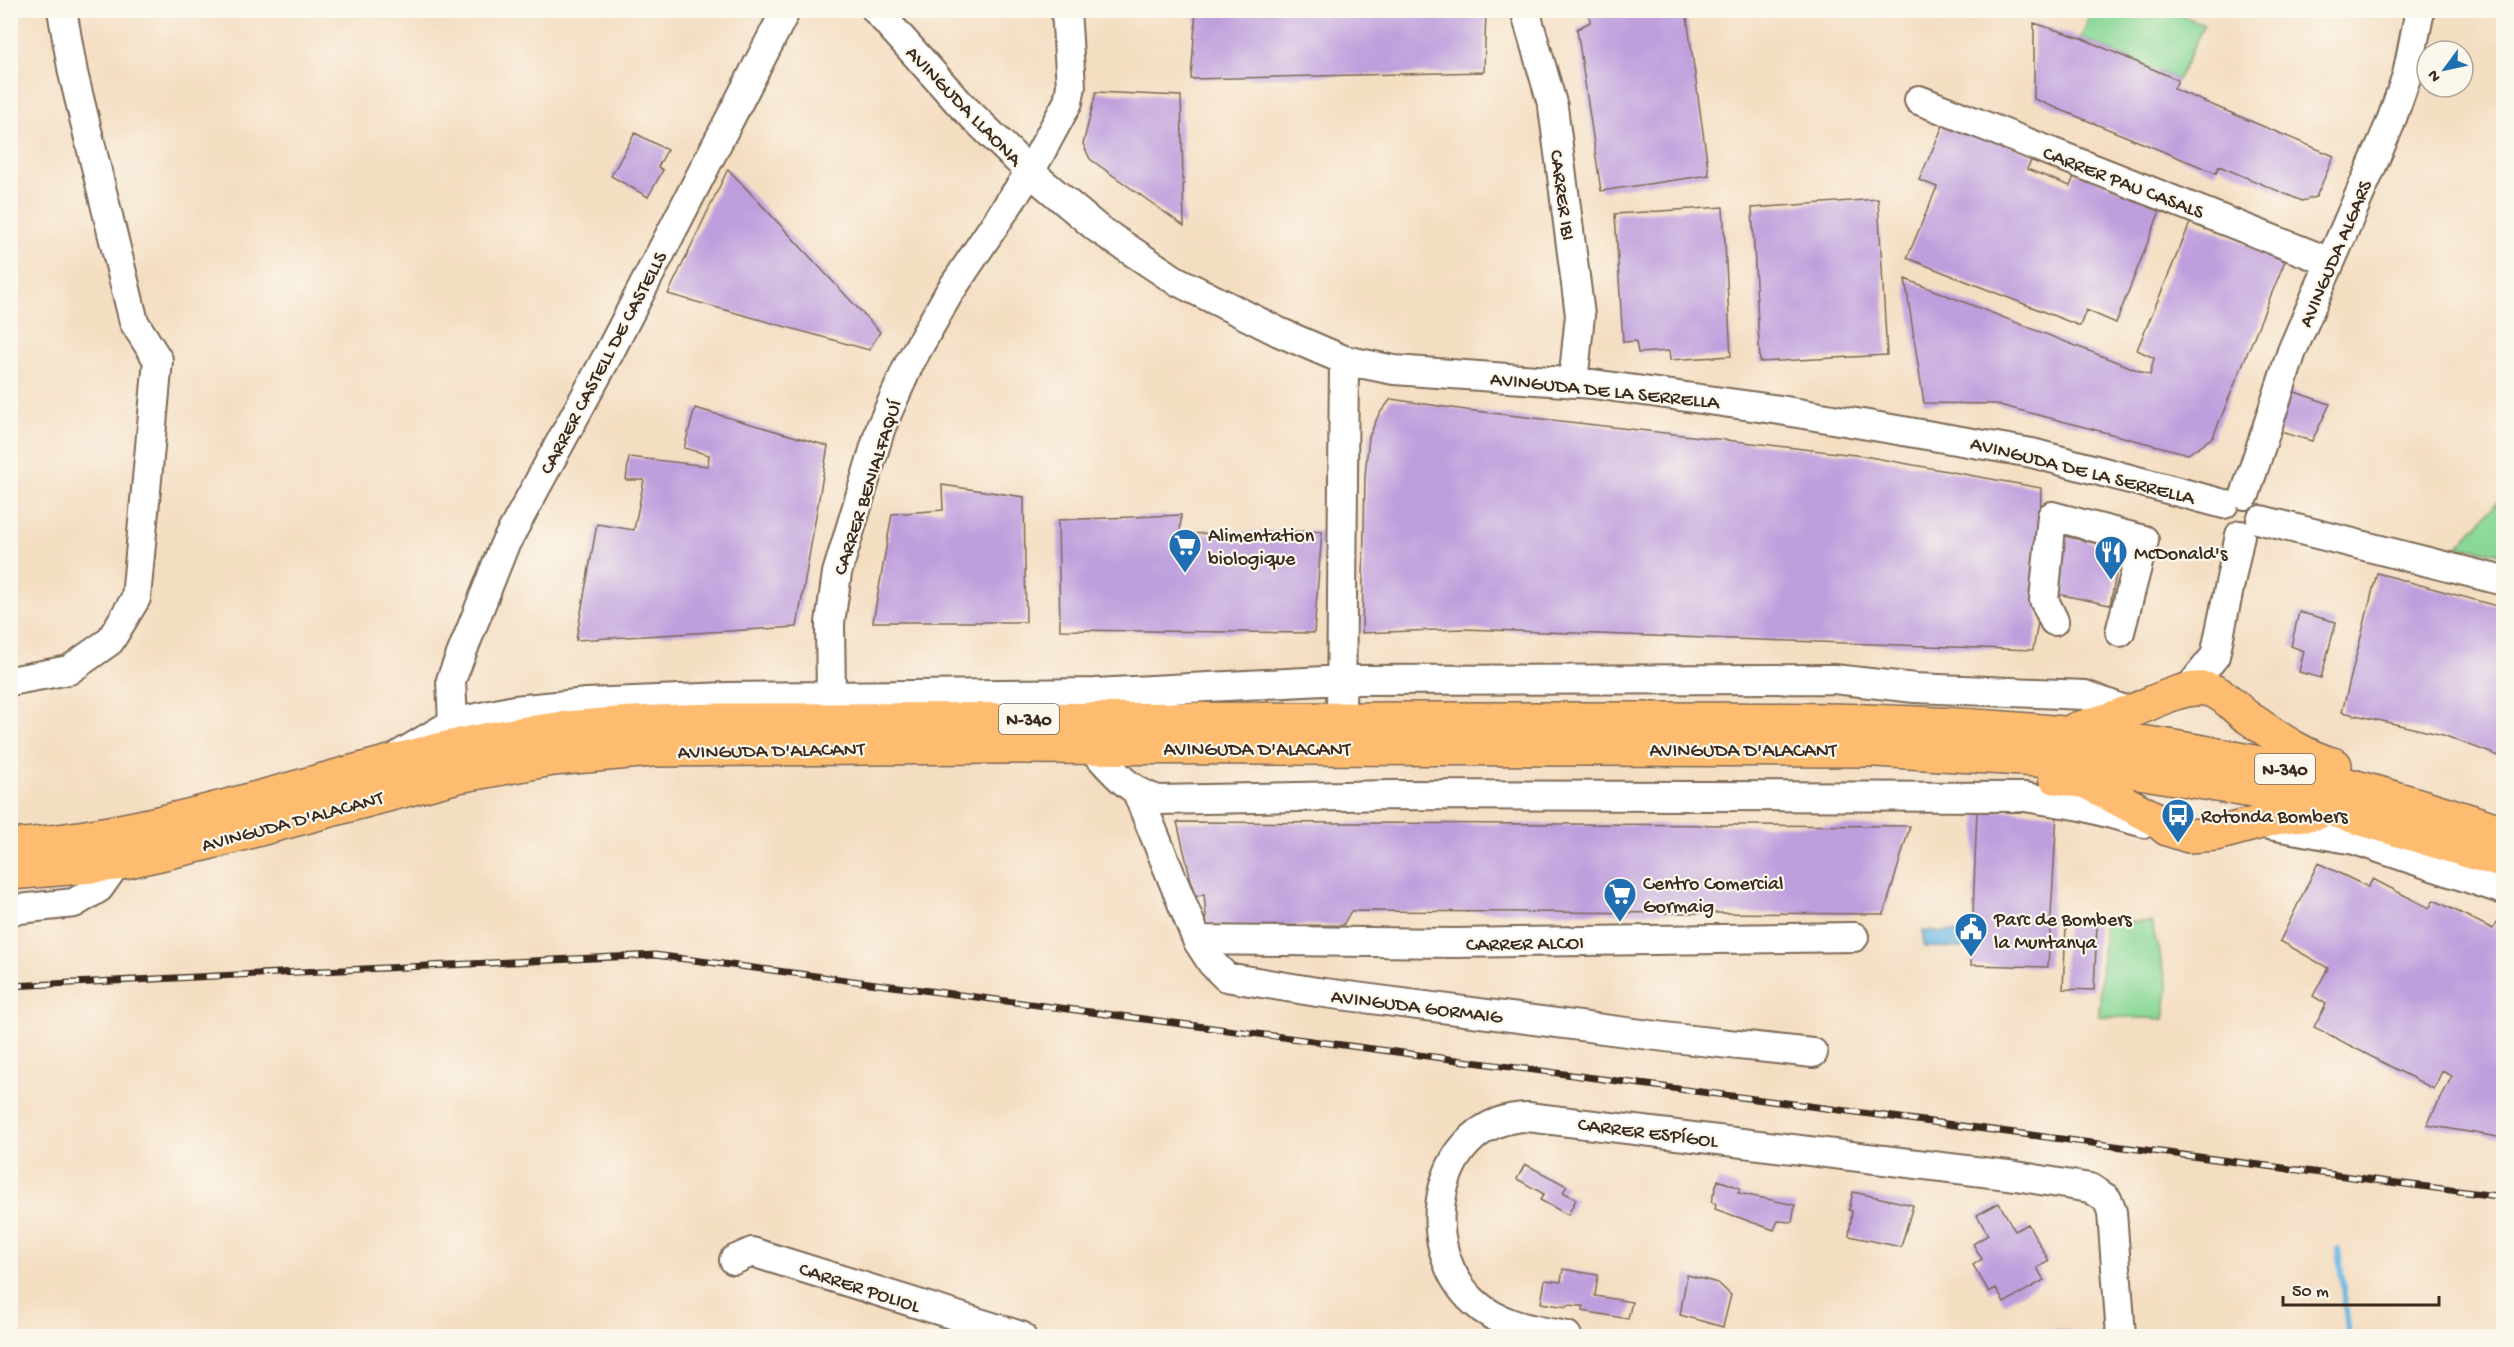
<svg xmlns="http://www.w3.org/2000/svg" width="2514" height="1347" viewBox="0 0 2514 1347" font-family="'Gochi Hand',sans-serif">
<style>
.green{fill:#8ad897;stroke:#62815a;stroke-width:1.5}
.water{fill:#69b8e3;stroke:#527180;stroke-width:1.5}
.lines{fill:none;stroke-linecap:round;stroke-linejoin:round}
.stream{stroke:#69b8e3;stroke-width:6}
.building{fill:#be9fdd}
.minor-casing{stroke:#7c6957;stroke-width:32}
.major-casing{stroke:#7c6957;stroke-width:36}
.minor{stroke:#fff;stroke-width:28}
.major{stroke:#febc70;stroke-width:33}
.rail-casing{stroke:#3b2a1e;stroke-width:7}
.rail{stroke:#fbf7ec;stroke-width:4.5;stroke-dasharray:14;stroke-linecap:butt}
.labels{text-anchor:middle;stroke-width:4.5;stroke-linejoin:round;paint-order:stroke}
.shield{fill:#fbf7ec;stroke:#75685c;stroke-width:1.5}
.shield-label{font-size:18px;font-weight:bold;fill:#3b2a1e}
.street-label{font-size:20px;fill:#3b2a1e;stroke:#fbf7ec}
.poi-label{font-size:20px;fill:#3b2a1e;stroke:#fbf7ec;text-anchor:start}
</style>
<rect width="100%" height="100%" fill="#fbf7ec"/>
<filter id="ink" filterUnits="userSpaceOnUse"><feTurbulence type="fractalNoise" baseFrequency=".0167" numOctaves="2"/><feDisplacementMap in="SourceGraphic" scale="12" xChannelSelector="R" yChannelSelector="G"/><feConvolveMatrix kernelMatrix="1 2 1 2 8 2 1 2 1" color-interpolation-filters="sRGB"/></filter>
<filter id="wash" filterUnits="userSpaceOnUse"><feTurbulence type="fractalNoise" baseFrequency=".008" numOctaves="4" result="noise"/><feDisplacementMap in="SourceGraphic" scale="24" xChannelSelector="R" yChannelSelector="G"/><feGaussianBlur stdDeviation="1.35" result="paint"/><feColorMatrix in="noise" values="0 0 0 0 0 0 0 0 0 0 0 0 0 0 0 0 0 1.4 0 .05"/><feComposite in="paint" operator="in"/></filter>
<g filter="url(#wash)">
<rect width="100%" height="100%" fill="#f4dec2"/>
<!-- green -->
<path class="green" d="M2091,11h76l37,13 -26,56 -97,-42z
M2503,496v58l-45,-8z
M2151,922l17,66 -4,31 -65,-3 5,-93z"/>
<!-- water -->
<path class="water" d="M1923,931l40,1v16l-39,-1z"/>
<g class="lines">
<!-- stream -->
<path class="stream" d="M2338,1249l11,87"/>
</g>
<g id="blocks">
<!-- building -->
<path class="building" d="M1196,10h290l-2,62 -293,7z
M1589,10h97l23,165 -108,16 -24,-162 13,-7z
M2034,23l47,15 97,42 -4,9 160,67 -18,41 -14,4 -83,-35 -3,7 -182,-74z
M1096,92l85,4 3,130 -94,-67 -7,-15z
M1946,119l88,36 -7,14 43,17 6,-14 86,34 -46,117 -30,-13 -6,16 -173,-68 30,-71 -18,-7z
M635,133l32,17 -9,17 5,3 -15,27 -37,-21z
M728,169l152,163 -11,18 -201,-56z
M1878,199l9,156 -127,7 -8,-154z
M1723,207l8,149 -61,4 -1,-9 -31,2 -2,-12 -13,1 -8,-128z
M2191,221l94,40 -72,176 -25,17 -192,-50 -72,-1 -19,-124 245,96 4,-17 -17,-8z
M2289,390l41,14 -18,37 -35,-10z
M1391,399l75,11 398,46 177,32 -3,135 -5,27 -571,-21 -100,4 3,-158 4,-38 10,-23z
M695,408l133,38 -31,181 -221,13 21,-116 37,6 10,-50h-18l3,-23 79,9 1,-11 -25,-7z
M942,485l82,12 2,125h-153l19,-108 51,-4z
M1181,515l-1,19 142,-3 -8,102 -254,-3 -2,-110z
M2060,535l61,14 -11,56 -62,-13z
M2377,573l127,35v150l-61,-23 -101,-23z
M2299,612l37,10 -15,56 -22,-6 5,-21 -13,-5z
M1977,809l80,4 -9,154 -77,-2z
M1177,822l733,4 -26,88 -533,-3 -8,14 -136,1 -3,-32 -9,3z
M2318,863l50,24 5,-8 56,29 5,-8 59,29 4,-8 7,3v214l-77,-13 25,-49 -10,-5 -8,18 -120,-62 12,-23 -13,-8 15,-28 -48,-27z
M2097,925l-3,65 -31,-1 3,-63z
M1525,1164l42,22 -4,6 13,7 -8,16 -28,-15 4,-6 -27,-15z
M1718,1180l22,8 -2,5 57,12 -3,17 -14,-1 -4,9 -59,-21 1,-5 -5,-2z
M1853,1192l60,13 -12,42 -52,-11 3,-25 -3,-1z
M1999,1203l16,28 13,-7 21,37 -12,7 7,12 -40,23 -8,-15 -7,4 -16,-27 9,-6 -9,-15 15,-9 -11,-20z
M1563,1269l35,6 -3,21 37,6 -4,17 -45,-8v-5l-16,-1v2l-26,-4 4,-23 16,2z
M1687,1275l31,8 13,12 -8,32 -43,-12z
M2068,1329v7h-18l1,-6z"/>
</g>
</g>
<g filter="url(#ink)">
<use href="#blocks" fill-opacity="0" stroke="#7c6957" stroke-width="1.5"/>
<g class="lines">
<!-- minor casing -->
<g class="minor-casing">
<path id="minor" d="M876,10l84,94 70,68 67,56 78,52 104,52 65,28 50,10 199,14 187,26 252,43 192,51
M1525,10l28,97 27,208 -7,68
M1919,100l411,162
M2245,495l47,-144 98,-227 17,-49 13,-65
M2261,520l243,61
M2054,621l-10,-21 8,-84 92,24 -24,92
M10,681l59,-11 41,-29 26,-43 22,-238 -24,-38 -61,-249 -11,-63
M2186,692l29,-36 25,-121
M831,696l-1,-73 7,-50 44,-146 28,-63 40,-71 81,-121 38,-70 3,-16 -5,-76
M1341,719l3,-359
M453,723l-2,-43 53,-134 105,-193 177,-343
M1093,749c20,22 35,42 65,51l233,-5 634,2 57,9 63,17
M401,754l52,-31 62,-13 72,-7 140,-6 368,-4 247,-13 492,-1 81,9 170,7 45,17
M1137,792l60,148 15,23 14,14 91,15 356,46 140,15
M2264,824l91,16 149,50
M10,910l64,-7 25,-15 17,-24
M1197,940l258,3 399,-6
M734,1260l18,-8 269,84
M1567,1336c-33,-6 -67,-10 -93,-34 -62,-57 -38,-184 54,-185l488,59 74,12 17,11 5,13 9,124"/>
</g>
<!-- major casing -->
<g class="major-casing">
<path id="major" d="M2076,729c18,-5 36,-10 53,-17 23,-8 50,-25 75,-23 18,1 29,18 42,27 28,19 56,40 89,49
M2055,777l31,5 68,36 13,11 22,7 27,-2 67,-18 34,-3
M10,846c165,-12 319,-76 480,-107 75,-14 151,-17 227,-19 259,-1 518,-1 777,-1 211,1 423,-6 632,21 129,16 254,51 378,92
M10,873l106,-9 84,-19 258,-69 95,-17 98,-9 340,-3 885,3 209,13 185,31 69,18 165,50"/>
</g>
<!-- minor -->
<use href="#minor" class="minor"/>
<!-- major -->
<use href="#major" class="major"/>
<!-- rail casing -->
<g class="rail-casing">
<path id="rail" d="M10,986l645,-31 1849,242"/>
</g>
<!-- rail -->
<use href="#rail" class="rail"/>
</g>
</g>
<!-- icons -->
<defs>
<g id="supermarket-pin" transform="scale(1.725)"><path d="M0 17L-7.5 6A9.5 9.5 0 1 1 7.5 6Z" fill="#1f6fb2" stroke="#fbf7ec"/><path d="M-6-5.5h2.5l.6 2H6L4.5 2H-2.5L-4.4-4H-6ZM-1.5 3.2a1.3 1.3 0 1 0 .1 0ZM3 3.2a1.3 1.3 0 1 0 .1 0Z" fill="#fff"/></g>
<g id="restaurant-pin" transform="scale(1.725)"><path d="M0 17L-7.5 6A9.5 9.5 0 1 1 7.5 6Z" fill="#1f6fb2" stroke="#fbf7ec"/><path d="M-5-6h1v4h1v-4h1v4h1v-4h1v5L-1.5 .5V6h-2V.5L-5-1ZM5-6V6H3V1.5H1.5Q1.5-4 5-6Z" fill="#fff"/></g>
<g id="bus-pin" transform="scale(1.725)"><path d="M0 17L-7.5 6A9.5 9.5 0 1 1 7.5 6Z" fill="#1f6fb2" stroke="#fbf7ec"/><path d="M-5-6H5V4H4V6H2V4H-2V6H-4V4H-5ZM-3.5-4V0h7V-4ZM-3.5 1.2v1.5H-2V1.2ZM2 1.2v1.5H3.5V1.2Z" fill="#fff"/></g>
<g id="civic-pin" transform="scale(1.725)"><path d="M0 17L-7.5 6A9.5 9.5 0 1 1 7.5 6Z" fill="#1f6fb2" stroke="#fbf7ec"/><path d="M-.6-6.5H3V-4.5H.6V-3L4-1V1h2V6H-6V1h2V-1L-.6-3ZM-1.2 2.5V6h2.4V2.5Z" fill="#fff"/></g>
</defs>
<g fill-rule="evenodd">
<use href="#supermarket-pin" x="1185" y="545"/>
<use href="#restaurant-pin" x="2111" y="552"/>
<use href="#bus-pin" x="2178" y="815"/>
<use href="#supermarket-pin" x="1620" y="894"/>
<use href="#civic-pin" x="1971" y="929"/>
</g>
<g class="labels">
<!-- shield labels -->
<g class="shield">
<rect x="999" y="704" width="60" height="30" rx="4.5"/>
<rect x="2255" y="754" width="60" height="30" rx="4.5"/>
</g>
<g class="shield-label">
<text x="1029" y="725">N-340</text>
<text x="2285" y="775">N-340</text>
</g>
<!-- street labels -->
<g class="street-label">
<text transform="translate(965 105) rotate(46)" y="7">AVINGUDA LLAONA</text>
<text transform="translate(2124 181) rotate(21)" y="7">CARRER PAU CASALS</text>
<text transform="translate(1564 195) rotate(82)" y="7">CARRER IBI</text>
<text transform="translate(2334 253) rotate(-67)" y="7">AVINGUDA ALGARS</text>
<text transform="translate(602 362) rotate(-62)" y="7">CARRER CASTELL DE CASTELLS</text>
<text transform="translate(1605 389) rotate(6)" y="7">AVINGUDA DE LA SERRELLA</text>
<text transform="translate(2083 469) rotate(14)" y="7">AVINGUDA DE LA SERRELLA</text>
<text transform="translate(866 487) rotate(-72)" y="7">CARRER BENIALFAQUÍ</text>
<text x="1257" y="755">AVINGUDA D'ALACANT</text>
<text transform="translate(771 749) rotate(-1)" y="7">AVINGUDA D'ALACANT</text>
<text x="1743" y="756">AVINGUDA D'ALACANT</text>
<text transform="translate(292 820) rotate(-15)" y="7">AVINGUDA D'ALACANT</text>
<text transform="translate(1525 942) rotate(-1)" y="7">CARRER ALCOI</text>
<text transform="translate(1417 1005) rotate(7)" y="7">AVINGUDA GORMAIG</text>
<text transform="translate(1648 1131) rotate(7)" y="7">CARRER ESPÍGOL</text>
<text transform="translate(860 1286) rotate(18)" y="7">CARRER POLIOL</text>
</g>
<!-- poi labels -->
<g class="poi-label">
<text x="1208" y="541">Alimentation<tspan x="1208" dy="23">biologique</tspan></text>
<text x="2134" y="559">McDonald's</text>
<text x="2201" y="822">Rotonda Bombers</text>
<text x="1643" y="889">Centro Comercial<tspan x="1643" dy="23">Gormaig</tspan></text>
<text x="1994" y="925">Parc de Bombers<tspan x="1994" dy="23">la Muntanya</tspan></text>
</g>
</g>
<!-- margin -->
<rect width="2514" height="1347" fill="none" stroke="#fbf7ec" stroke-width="36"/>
<!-- north arrow -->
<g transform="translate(2445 69) rotate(237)"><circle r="28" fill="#fbf7ec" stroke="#aea59a" stroke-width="1.5"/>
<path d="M0-4.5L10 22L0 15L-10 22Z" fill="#1f6fb2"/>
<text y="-9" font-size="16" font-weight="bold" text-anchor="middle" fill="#3b2a1e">N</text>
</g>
<!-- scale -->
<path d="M2283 1296v9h156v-9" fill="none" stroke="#3b2a1e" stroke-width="3"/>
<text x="2292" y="1296" font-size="18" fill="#3b2a1e" stroke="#fbf7ec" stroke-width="4.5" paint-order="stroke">50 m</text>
</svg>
